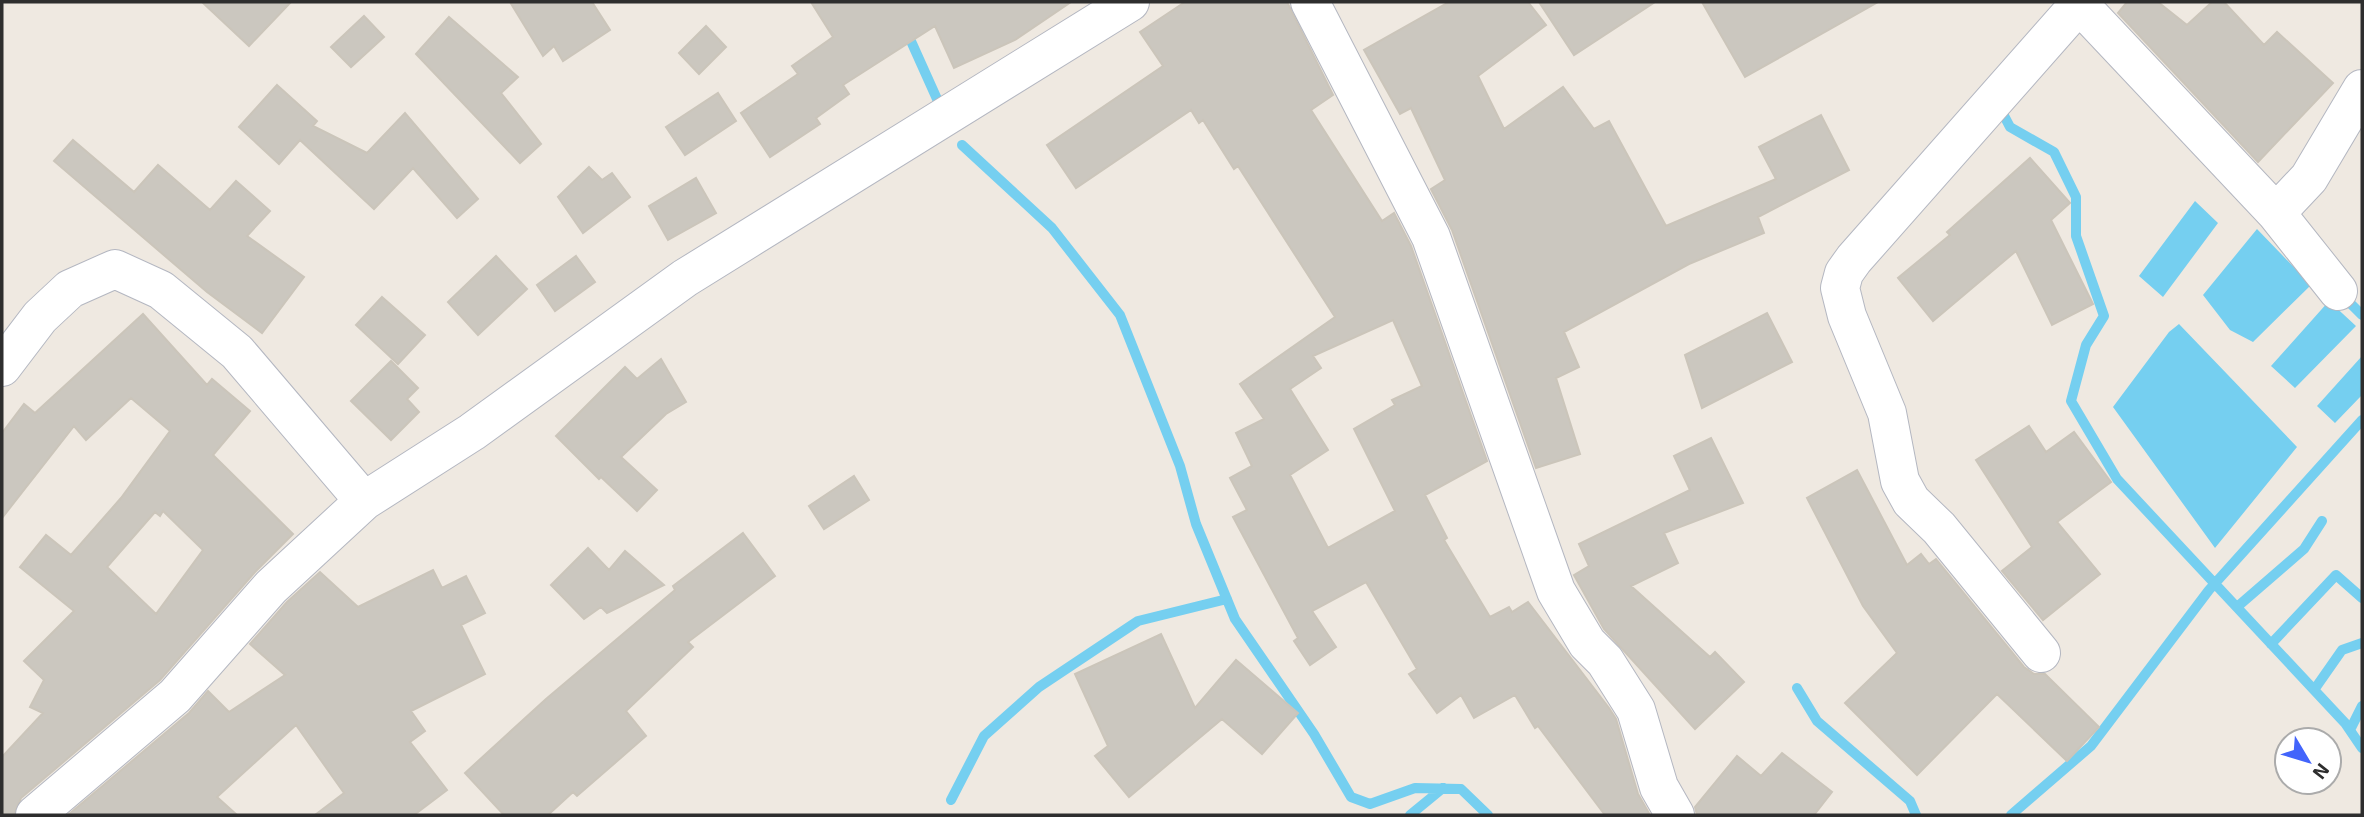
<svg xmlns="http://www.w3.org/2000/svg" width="2364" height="817" viewBox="0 0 2364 817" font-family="'Exo 2',sans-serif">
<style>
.water{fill:#75cff0}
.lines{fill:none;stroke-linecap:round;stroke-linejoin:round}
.stream{stroke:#75cff0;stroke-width:10}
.building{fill:#cbc7bf;stroke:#cbc5ba;stroke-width:2;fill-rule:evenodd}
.street-casing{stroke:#b4b7c1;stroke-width:40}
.street{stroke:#fff;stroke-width:38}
</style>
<rect width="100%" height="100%" fill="#efe9e1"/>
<!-- water -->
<path class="water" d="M2195,201l23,22 -55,74 -24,-21z
M2257,229l54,56 -58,57 -23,-12 -27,-35z
M2329,301l27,25 -61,62 -24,-22z
M2179,324l118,123 -82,101 -102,-141 56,-75z
M2362,356v39l-27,28 -18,-17z"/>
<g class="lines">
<!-- stream -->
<path class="stream" d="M906,30l31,69
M2003,106l-3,2 10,19 44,25 22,45v39l28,80 -18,29 -15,56 46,78 228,244 17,25
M962,145l90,83 68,87 60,151 16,58 39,95 79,115 37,63 19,7 45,-16 46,1 27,26
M2342,295l20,20
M2237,607l67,-58 18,-28
M2271,644l65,-69 26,23
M1797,688l20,33 93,80 6,14
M2314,690l28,-40 20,-7
M2350,730l12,-24
M951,800l33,-64 55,-49 99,-66 89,-22
M1410,815l33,-27
M2011,815l80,-69 118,-156 153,-170"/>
</g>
<!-- building -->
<path class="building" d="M202,2h89l-42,44z
M510,2h82l18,28 -47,31 -9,-15 -11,10z
M811,2h260l-56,38 -61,28 -19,-42 -92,59 6,9 -33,24 4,6 -50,33 -29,-44 57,-39 -6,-8 41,-29z
M1185,2h102l2,4 44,89 -22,15 71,111 12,-8 17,33 76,215 -62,34 22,43 -3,2 46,77 19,-10 3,5 16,-10 81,106 7,11 22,75 12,21h-45l-67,-89 -3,2 -20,-33 -41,23 -13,-23 -24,18 -28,-39 8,-5 -51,-87 -54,29 24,36 -26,18 -16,-24 4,-3 -65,-121 14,-7 -17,-32 22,-12 -16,-33 28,-14 -24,-35 95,-67 -97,-151 -4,3 -31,-49 -4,3 -8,-13 -115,78 -29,-43 116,-79 -23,-34zM1393,320l29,66 -30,14 3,5 -41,24 41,82 -67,37 -38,-73 38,-25 -38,-61 31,-21 -8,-12z
M1449,2h79l18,23 -68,51 26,53 59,-42 31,42 15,-8 57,105 110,-47 -17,-32 62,-32 28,55 -91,47 6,16 -75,31 -125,68 15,35 -23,11 24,76 -44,14 -84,-238 -21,-41 14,-9 -34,-72 -11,6 -36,-64z
M1539,2h116l-81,53z
M1702,2h176l-133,75z
M2127,2h31l29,23 25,-23h12l40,43 13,-13 56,51 -75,79 -140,-149z
M364,16l20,21 -33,30 -20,-20z
M449,17l69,60 -17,16 40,51 -21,19 -104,-109z
M706,26l20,21 -27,27 -20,-21z
M277,85l40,36 -4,5 54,27 38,-40 73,86 -21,19 -44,-50 -39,41 -74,-69 -21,24 -40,-37z
M718,93l18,28 -51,34 -19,-28z
M73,140l61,52 24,-27 52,45 26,-29 34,30 -23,25 57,41 -42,56 -55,-41 -153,-131z
M2030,158l40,45 -19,17 42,84 -41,21 -36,-74 -83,70 -35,-43 52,-43 -3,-3z
M589,167l13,13 10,-7 18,24 -47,36 -25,-36z
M696,178l20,35 -48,27 -19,-34z
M496,256l31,33 -49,46 -30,-33z
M576,256l19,26 -40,29 -18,-26z
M382,297l43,38 -27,29 -42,-39z
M1767,313l25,49 -90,46 -17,-53z
M143,314l64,71 5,-6 38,32 -37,44 80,79 -38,38 -95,108 -139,118 -7,17h-12v-58l41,-44 -13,-6 14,-27 -20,-19 50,-50 -54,-44 26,-32 25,20 50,-57 49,-67 -39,-33 -45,42 -12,-14 -72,92v-85l22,-29 11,9zM163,511l40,39 -47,64 -49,-47 48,-55 5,4z
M661,359l25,43 -20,12 -45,43 36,33 -20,21 -36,-34 -2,2 -43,-43 69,-69 12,12z
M391,361l27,27 -11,11 12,13 -28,28 -40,-39z
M2029,426l17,26 28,-20 37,50 -54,40 43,52 -57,46 -41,-49 30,-24 -56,-87z
M1711,438l32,65 -79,30 14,30 -47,23 79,71 5,-5 29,30 -49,47 -91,-100 -30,-54 15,-9 -10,-22 111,-54 -16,-34z
M1857,470l50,95 14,-11 8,10 7,-5 88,108 10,7h11l54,53 -32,34 -70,-67 -80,81 -72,-72 52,-50 -34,-47 -56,-108z
M854,476l15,24 -45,29 -15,-23z
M743,533l32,43 -87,66 5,5 -67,64 20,25 -69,60 -4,-4 -25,23h-44l-39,-42 81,-74 129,-109 -2,-4z
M588,548l21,22 16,-19 39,34 -57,28 -6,-6 -17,12 -33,-34z
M433,570l9,18 24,-12 19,37 -24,12 24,49 -74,37 14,20 -15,11 37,48 -33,25h-99l29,-22 -48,-68 -79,72 20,18h-169l121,-102 19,-22 21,21 56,-37 -35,-31 37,-42 33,-30 38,35z
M1161,634l34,74 41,-48 62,53 -36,41 -40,-35 -93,78 -34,-41 13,-10 -33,-72z
M1782,753l50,39 -18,23h-117l-2,-8 42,-51 24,20z"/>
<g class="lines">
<!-- street casing -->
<g class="street-casing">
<path id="street" d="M1310,2l121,235 125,354 31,52 18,18 31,49 23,77 16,28
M2079,4l197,209 62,78
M2276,213l33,-35 53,-89
M2,367l38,-50 30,-28 45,-20 46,21 76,62 127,149
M2041,653l-102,-125 -28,-27 -11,-20 -13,-68 -40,-97 -7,-28 4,-15 10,-14 227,-257
M35,815l140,-119 96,-109 93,-86 108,-69 213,-154 445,-276"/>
</g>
<!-- street -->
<use href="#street" class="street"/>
</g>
<!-- border -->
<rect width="2364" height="817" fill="none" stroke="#2e2e2e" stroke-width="7"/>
<!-- north arrow -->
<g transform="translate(2308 761) rotate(128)"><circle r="33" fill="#ffffff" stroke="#ababab" stroke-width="2"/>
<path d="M0-5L12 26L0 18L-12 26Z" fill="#4264fb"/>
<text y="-10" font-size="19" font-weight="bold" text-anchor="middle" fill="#2e2e2e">N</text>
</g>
</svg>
